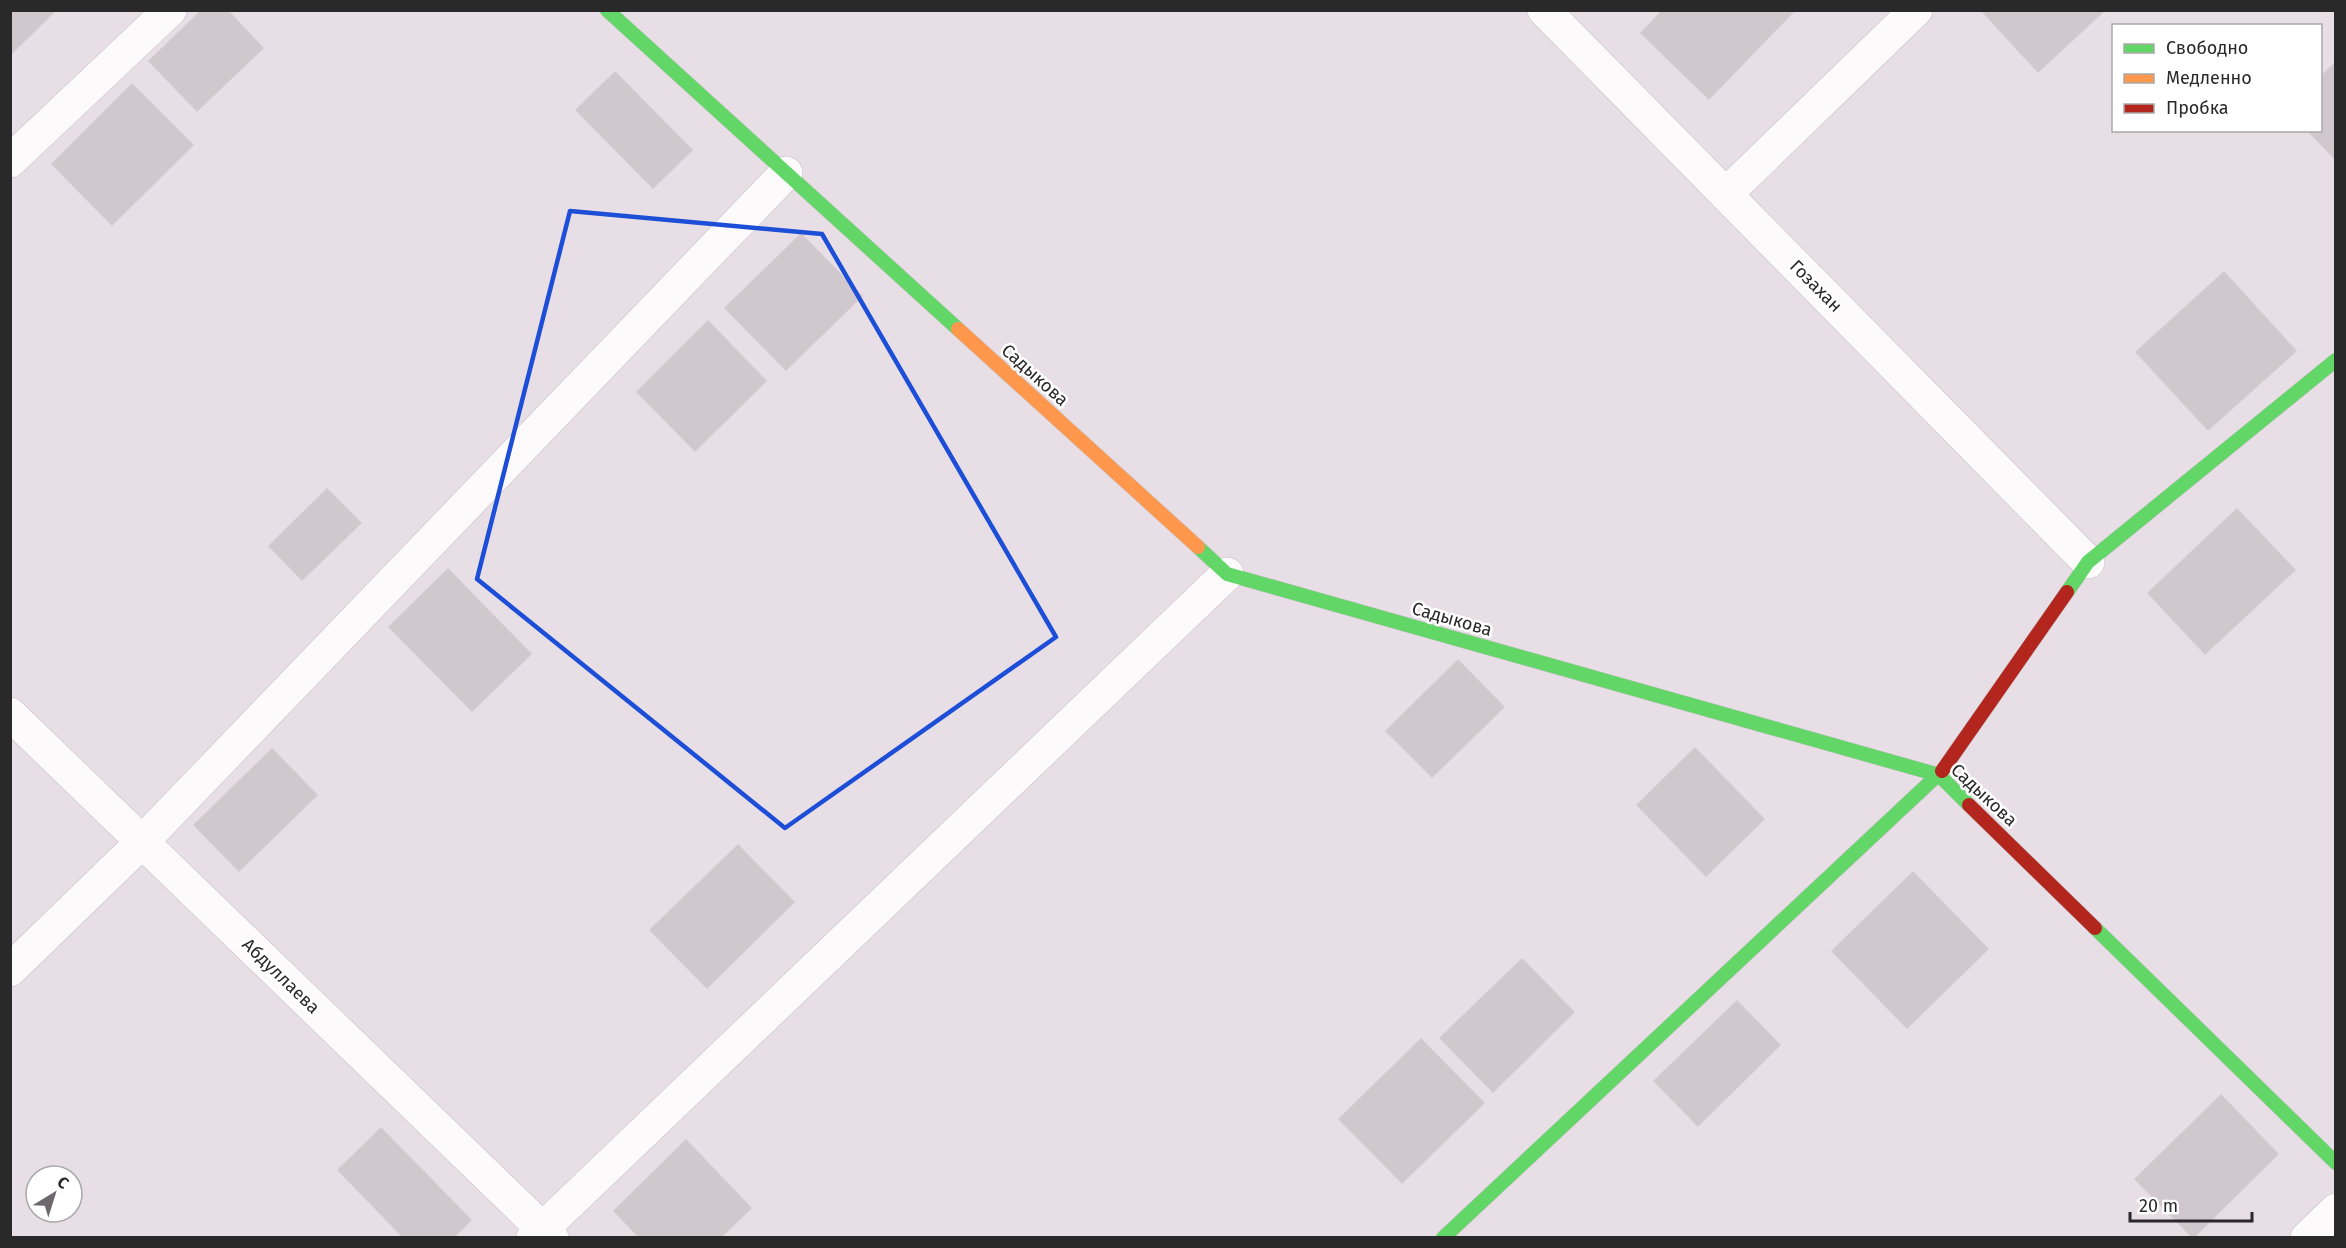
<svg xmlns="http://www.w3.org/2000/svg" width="2346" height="1248" font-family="'Fira Sans',sans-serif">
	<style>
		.building { fill: #d0c8cd; stroke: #d3cad0; stroke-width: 1.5 }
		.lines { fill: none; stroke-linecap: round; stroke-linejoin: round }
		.street-casing { stroke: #c1c0c1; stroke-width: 34 }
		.fast-casing { stroke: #c1c0c1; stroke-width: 15 }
		.slow-casing { stroke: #c1c0c1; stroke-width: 15 }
		.jam-casing { stroke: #c1c0c1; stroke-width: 15 }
		.street { stroke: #fcfafb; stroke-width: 33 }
		.fast { stroke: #63d668; stroke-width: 14 }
		.slow { stroke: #ff974d; stroke-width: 14 }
		.jam { stroke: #b3261e; stroke-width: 14 }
		.marked { fill: none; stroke: #1d4ed8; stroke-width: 4.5; stroke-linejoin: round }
		.labels { text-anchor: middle; stroke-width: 5; stroke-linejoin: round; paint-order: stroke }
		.street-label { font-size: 18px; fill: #292929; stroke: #fff }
	</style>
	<rect width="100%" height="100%" fill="#e8dee5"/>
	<path class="building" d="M 10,10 L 56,10 L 10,55 Z
		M 202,10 L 227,10 L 263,48 L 197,111 L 149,61 Z
		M 1663,10 L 1795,10 L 1709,99 L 1641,33 Z
		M 1981,10 L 2105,10 L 2038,72 Z
		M 2336,62 L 2336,160 L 2307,130 L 2320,130 L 2320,77 Z
		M 615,72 L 692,150 L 653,188 L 576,110 Z
		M 132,84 L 193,145 L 112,225 L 52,164 Z
		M 801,234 L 862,296 L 786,370 L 725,308 Z
		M 2224,272 L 2296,351 L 2208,430 L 2136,352 Z
		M 708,321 L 766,381 L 695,451 L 637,392 Z
		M 327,489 L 361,523 L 302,580 L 269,546 Z
		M 2237,509 L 2295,570 L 2205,654 L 2148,593 Z
		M 448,569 L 531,654 L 472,711 L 389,627 Z
		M 1458,660 L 1504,707 L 1432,777 L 1386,731 Z
		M 1695,748 L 1764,819 L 1706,876 L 1637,805 Z
		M 272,749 L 317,795 L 239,871 L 194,825 Z
		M 738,845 L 794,902 L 707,988 L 650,930 Z
		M 1913,872 L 1988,949 L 1907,1028 L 1832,951 Z
		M 1522,959 L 1574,1012 L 1493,1092 L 1440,1038 Z
		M 1737,1001 L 1780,1045 L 1698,1126 L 1654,1081 Z
		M 1421,1039 L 1484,1103 L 1402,1183 L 1339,1119 Z
		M 2221,1095 L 2278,1154 L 2193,1238 L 2135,1179 Z
		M 381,1128 L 471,1220 L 453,1238 L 404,1238 L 338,1170 Z
		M 686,1140 L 751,1208 L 720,1238 L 640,1238 L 614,1211 Z"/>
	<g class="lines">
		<g class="street-casing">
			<path id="street" d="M 1544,10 L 2088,562
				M 10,161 L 170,10
				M 1726,194 L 1916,10
				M 10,714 L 552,1238
				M 10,970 L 141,843 L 786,173
				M 533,1238 L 1227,574
				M 2307,1238 L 2336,1210"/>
		</g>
		<g class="fast-casing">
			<path id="fast" d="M 607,10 L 958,329
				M 1198,547 L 1227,574 L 1939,775 L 1969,805
				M 2067,592 L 2088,562 L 2336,360
				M 2095,928 L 2336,1163
				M 1443,1238 L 1942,771"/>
		</g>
		<g class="slow-casing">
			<path id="slow" d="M 958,329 L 1198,547"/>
		</g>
		<g class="jam-casing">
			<path id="jam" d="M 1942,771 L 2067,592
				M 1969,805 L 2095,928"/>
		</g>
		<use href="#street" class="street"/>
		<use href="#fast" class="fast"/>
		<use href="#slow" class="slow"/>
		<use href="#jam" class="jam"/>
	</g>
	<path class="marked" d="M 570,211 L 822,234 L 1056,637 L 785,828 L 477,579 Z"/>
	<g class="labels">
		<g class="street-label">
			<text transform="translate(1816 286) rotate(45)" y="6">Гозахан</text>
			<text transform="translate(1035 375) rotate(42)" y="6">Садыкова</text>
			<text transform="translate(1452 619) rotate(16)" y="6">Садыкова</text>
			<text transform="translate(1984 795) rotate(43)" y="6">Садыкова</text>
			<text transform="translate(281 976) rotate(44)" y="6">Абдуллаева</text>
		</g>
	</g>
	<rect width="2346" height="1248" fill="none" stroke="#292929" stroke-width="24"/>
	<rect x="2112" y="24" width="210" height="108" fill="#ffffff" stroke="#a9a9a9" stroke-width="1.5"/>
	<rect x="2124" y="44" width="30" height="9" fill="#63d668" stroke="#a9a9a9" stroke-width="1.5"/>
	<text x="2166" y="54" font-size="18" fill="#292929">Свободно</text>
	<rect x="2124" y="74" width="30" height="9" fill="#ff974d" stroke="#a9a9a9" stroke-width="1.5"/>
	<text x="2166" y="84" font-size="18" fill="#292929">Медленно</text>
	<rect x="2124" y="104" width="30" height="9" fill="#b3261e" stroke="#a9a9a9" stroke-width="1.5"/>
	<text x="2166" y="114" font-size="18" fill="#292929">Пробка</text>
	<g transform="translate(54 1194) rotate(38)"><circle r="28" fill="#ffffff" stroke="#a9a9a9" stroke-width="1.5"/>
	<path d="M0-4.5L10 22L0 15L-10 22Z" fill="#6c686b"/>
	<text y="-9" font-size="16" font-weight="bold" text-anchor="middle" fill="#292929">С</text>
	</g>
	<path d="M2130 1212v9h122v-9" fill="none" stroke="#292929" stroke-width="3"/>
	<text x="2139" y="1212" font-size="18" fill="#292929" stroke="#ffffff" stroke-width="4.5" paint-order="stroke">20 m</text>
</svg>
